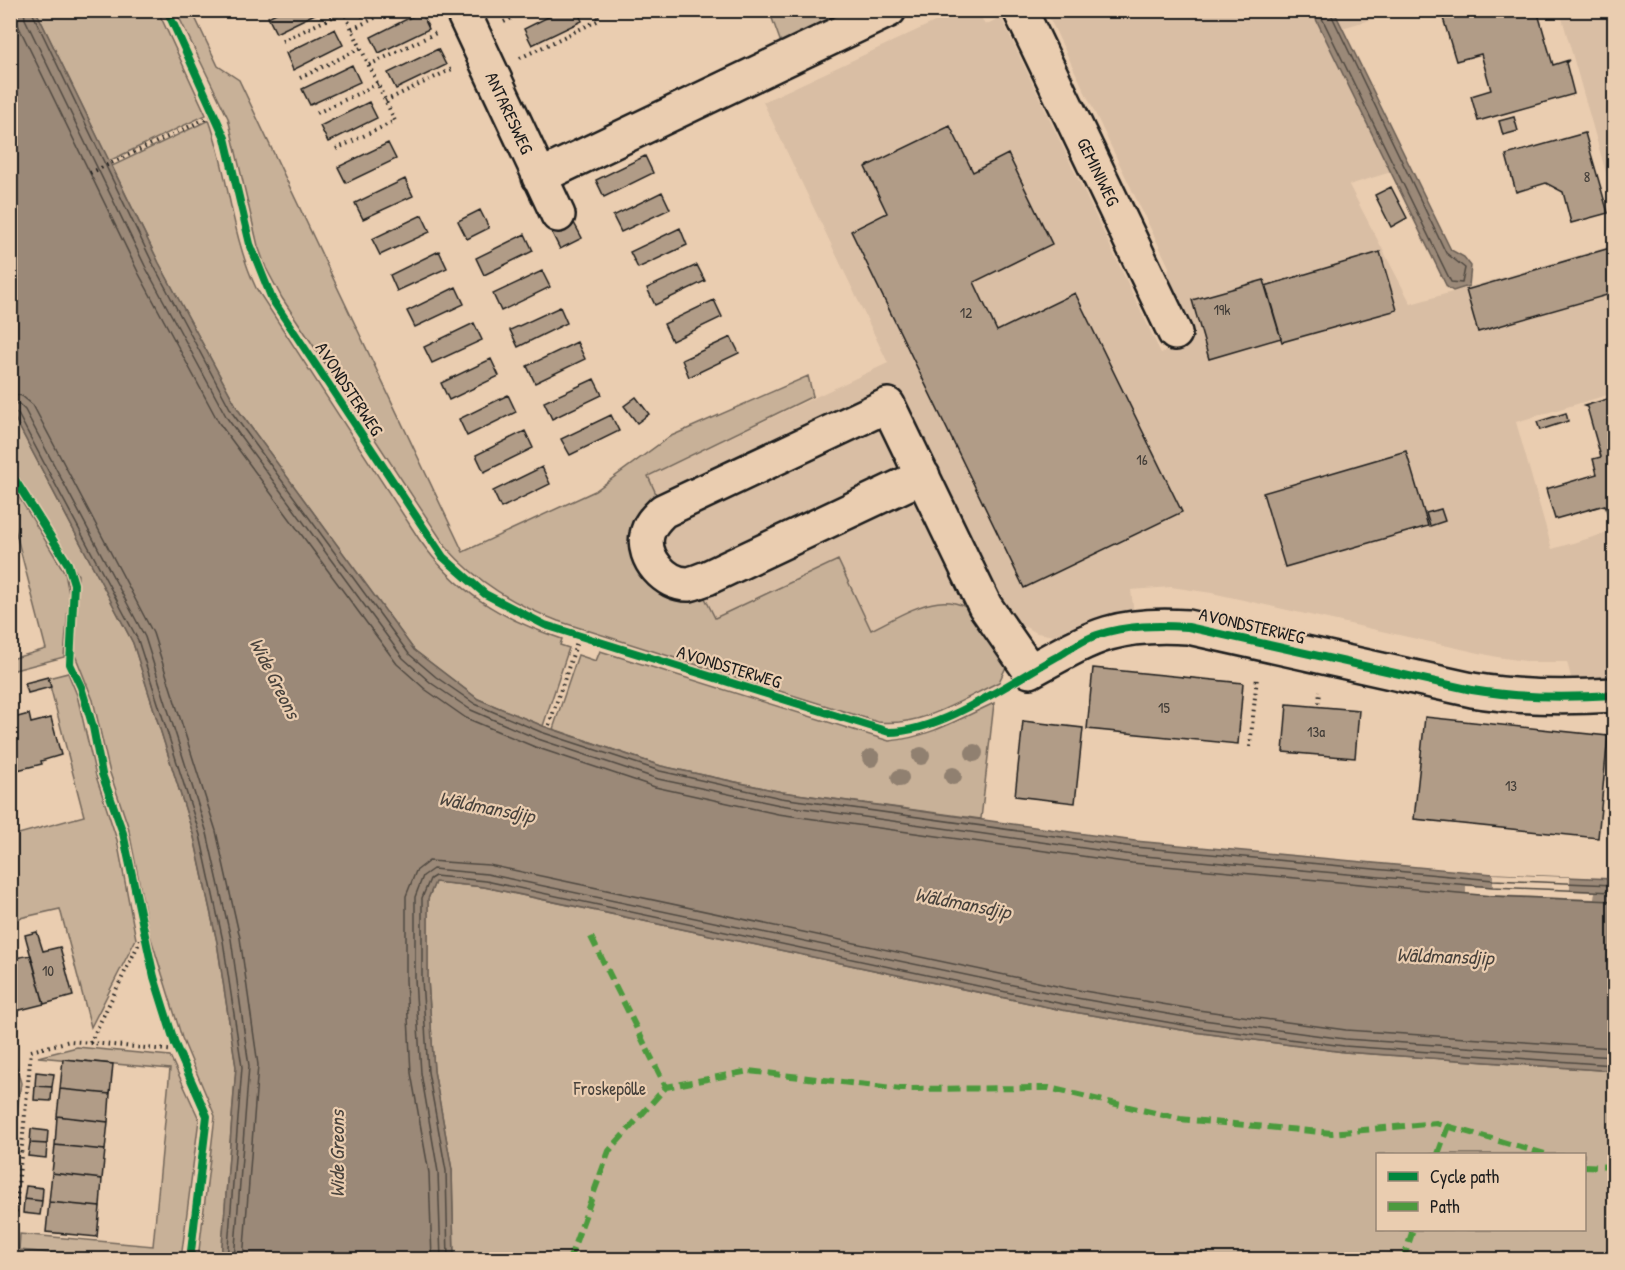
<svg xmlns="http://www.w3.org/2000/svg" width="1625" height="1270" font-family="'Patrick Hand',sans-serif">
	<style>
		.built { fill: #d9bea4 }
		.green { fill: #c8b198; stroke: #72665a; stroke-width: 1.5; fill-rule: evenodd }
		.water { fill: #9b8978; stroke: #685d53; stroke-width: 1.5 }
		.pier { fill: #eacdb0 }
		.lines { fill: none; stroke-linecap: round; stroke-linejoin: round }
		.shore { stroke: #4f4841; stroke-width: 1.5 }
		.building { fill: #b19c87; stroke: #1c1c1c; stroke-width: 1.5 }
		.minor-casing { stroke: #1c1c1c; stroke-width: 38 }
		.path { stroke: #1c1c1c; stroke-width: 4; stroke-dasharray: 1.5 4.5; stroke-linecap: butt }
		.minor { stroke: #eacdb0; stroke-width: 33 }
		.quiet { stroke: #4c9a3e; stroke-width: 6; stroke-dasharray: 12 6; stroke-linecap: butt }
		.cycleway-casing { stroke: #eacdb0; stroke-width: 11 }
		.cycleway { stroke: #00873e; stroke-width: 8 }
		.tree { fill: #908070 }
		.labels { text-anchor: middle; stroke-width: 4.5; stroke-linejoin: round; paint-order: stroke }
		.number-label { font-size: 15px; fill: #413c37 }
		.street-label { font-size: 18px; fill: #1c1c1c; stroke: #eacdb0 }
		.park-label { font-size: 18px; fill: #47413b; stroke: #eacdb0 }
		.water-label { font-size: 20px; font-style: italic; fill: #48423c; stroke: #eacdb0 }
	</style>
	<rect width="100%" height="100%" fill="#eacdb0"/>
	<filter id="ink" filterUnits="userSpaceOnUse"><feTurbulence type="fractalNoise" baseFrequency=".0167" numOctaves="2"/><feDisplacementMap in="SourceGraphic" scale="12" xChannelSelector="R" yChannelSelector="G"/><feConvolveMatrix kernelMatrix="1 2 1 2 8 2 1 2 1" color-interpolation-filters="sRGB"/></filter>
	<g filter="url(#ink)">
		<path class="built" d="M 958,11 L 978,11 L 985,25 L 1001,17 L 1161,353 L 1193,338 L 1167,283 L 1169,267 L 1046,11 L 1312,11 L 1391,172 L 1349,185 L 1411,304 L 1614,245 L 1614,393 L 1516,422 L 1552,549 L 1614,531 L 1614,683 L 1573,685 L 1567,662 L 1532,662 L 1497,657 L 1212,593 L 1171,587 L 1131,590 L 1134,614 L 1054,636 L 1037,633 L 1008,618 L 914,609 L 871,630 L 838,560 L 715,618 L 691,599 L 665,595 L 646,581 L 633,562 L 630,540 L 636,515 L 644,505 L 657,496 L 648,476 L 888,363 L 763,102 Z
			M 1334,11 L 1400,11 L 1342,28 Z
			M 1560,11 L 1614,11 L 1614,201 Z"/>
		<path class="green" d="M 769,10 L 850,11 L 781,43 Z
			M 36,11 L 158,11 L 206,115 L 109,161 Z
			M 176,11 L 192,11 L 218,66 L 239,80 L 463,552 L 595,491 L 669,437 L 808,376 L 813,396 L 648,476 L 657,496 C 621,520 620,575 664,594 C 676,599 692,599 705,598 L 715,618 L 838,560 L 871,630 C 910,611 952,580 986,625 C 995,637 1000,653 1006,667 L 999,682 C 961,700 922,727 878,722 L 558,621 C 514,604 478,583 446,547 L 282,298 L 266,268 L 258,246 L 228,118 Z
			M 209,120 C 229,175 231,235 256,288 L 419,539 C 456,592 501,619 562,639 L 560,645 L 569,648 L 543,726 L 478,699 L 414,650 L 239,411 L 159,263 L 112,166 Z
			M 10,409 L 133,643 L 194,837 L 217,942 L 236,1067 L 221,1259 L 198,1259 L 215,1116 L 182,1038 L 149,932 L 128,826 L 110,773 L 93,700 L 75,655 L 78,575 L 11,464 Z
			M 10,482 L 65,573 L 69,594 L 64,657 L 11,671 L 11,659 L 46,649 L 11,514 Z
			M 600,651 L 889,741 C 927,738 960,719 994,703 L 981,819 L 782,792 L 661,766 L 553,729 L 578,655 L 596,661 Z
			M 68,673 L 77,695 L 96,776 L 117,840 L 136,939 L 91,1027 L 60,909 L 11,920 L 11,836 L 84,816 L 48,678 Z
			M 435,882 L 484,887 L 1062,1010 L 1194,1032 L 1344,1052 L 1614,1071 L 1614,1259 L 454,1259 L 452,1170 L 434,1071 L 428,979 L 428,899 ZM 1378,1154 L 1584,1154 L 1584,1230 L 1378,1230 Z
			M 77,1047 L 170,1056 L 199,1119 L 181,1259 L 115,1259 L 19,1250 L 20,1234 L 153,1246 L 170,1069 L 38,1057 Z
			M 11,1048 L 21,1083 L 15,1124 L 11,1105 Z"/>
		<path class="water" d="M 11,11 L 36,11 L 159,263 L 239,411 L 414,650 L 478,699 L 543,726 L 661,766 L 782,792 L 1135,841 L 1493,874 L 1614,879 L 1614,1071 L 1344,1052 L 1194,1032 L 1062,1010 L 484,887 L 435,882 L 428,899 L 428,979 L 434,1071 L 452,1170 L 454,1259 L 221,1259 L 236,1067 L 217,942 L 194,837 L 133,643 L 11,411 Z
			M 1312,11 L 1334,11 L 1451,250 L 1464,257 L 1471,266 L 1469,286 L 1453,291 L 1447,287 Z"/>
		<path class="pier" d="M 1493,874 L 1570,877 L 1570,891 L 1595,892 L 1594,899 L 1466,894 L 1466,886 L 1493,887 Z"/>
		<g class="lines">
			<path class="shore" d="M 15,10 L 17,23 L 139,274 L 219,423 L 397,664 L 426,690 L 466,718 L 535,747 L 655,787 L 778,814 L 1132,863 L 1491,896 L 1614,901
				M 24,10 L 25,19 L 147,270 L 227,418 L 403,658 L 431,683 L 471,710 L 538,739 L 658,779 L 780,805 L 1133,855 L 1492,887 L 1614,892
				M 31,10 L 154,266 L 233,414 L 409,654 L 436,677 L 475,704 L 541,732 L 660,771 L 781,798 L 1134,847 L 1493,880 L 1614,885
				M 1318,10 L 1451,282 L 1462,283 L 1465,268 L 1446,253 L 1329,10
				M 10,393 L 22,396 L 33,405 L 153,633 L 216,831 L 240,938 L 258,1065 L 243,1260
				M 10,403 L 19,404 L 25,410 L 145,637 L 207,833 L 231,939 L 249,1066 L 234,1260
				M 10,410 L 18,414 L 138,640 L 200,835 L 223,941 L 242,1067 L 227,1260
				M 432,1260 L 429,1173 L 411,1073 L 406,980 L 406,896 L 416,871 L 429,861 L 489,865 L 1066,988 L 1198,1010 L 1346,1030 L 1614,1048
				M 441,1260 L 438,1172 L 421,1073 L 415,979 L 415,897 L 423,876 L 433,869 L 487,874 L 1065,996 L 1196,1019 L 1345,1039 L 1614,1057
				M 448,1260 L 446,1171 L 428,1072 L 422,979 L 422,898 L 430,879 L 435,876 L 486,881 L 1063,1004 L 1195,1027 L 1344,1046 L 1614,1065"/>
		</g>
		<path class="building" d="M 282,10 L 323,10 L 276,33 L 268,17 Z
			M 359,10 L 375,10 L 362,17 Z
			M 562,10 L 577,10 L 582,21 L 532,45 L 524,29 Z
			M 1468,10 L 1537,10 L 1553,65 L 1569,60 L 1566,63 L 1574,94 L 1478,121 L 1471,96 L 1491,90 L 1481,54 L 1456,61 L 1443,18 Z
			M 421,12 L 429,29 L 379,53 L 371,37 Z
			M 335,29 L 343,45 L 293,70 L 286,53 Z
			M 438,49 L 446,65 L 396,89 L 388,73 Z
			M 352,65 L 360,82 L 310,105 L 302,89 Z
			M 369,102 L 377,118 L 328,142 L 320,126 Z
			M 1514,117 L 1518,131 L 1503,135 L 1499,121 Z
			M 950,126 L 973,172 L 1008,154 L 1052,244 L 974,282 L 997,331 L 1075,293 L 1182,512 L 1024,588 L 851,231 L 887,213 L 865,167 Z
			M 1585,133 L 1608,213 L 1571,223 L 1563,192 L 1546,183 L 1516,192 L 1506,155 Z
			M 388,143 L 396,159 L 346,183 L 338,167 Z
			M 645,156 L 653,173 L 604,197 L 596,180 Z
			M 405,179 L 413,196 L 363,219 L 355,203 Z
			M 1391,187 L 1407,218 L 1391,227 L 1375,195 Z
			M 662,192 L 670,209 L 621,232 L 613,216 Z
			M 480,210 L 489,228 L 467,239 L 458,221 Z
			M 422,215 L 430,232 L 380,255 L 372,239 Z
			M 573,221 L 582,238 L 560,249 L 551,231 Z
			M 680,228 L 687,245 L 638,268 L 630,252 Z
			M 525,234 L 533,251 L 484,275 L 476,258 Z
			M 1610,248 L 1611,252 L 1614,251 L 1614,293 L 1478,332 L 1466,290 Z
			M 439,251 L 447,268 L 397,291 L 390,275 Z
			M 1380,252 L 1397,310 L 1282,342 L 1265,286 Z
			M 697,265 L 705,281 L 655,305 L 647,288 Z
			M 542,271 L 550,287 L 501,311 L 493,294 Z
			M 1264,280 L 1281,338 L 1209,359 L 1192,300 Z
			M 456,287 L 464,304 L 415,327 L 407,311 Z
			M 714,300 L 722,317 L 672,341 L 664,324 Z
			M 560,307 L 567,323 L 518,347 L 510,330 Z
			M 474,323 L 482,340 L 432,363 L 424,347 Z
			M 731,337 L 739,353 L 689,377 L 682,360 Z
			M 577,342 L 585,359 L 535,383 L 527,366 Z
			M 491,359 L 499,376 L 449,400 L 441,383 Z
			M 594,379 L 602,395 L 552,419 L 544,402 Z
			M 508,395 L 516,412 L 467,436 L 459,419 Z
			M 636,397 L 649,414 L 637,423 L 624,406 Z
			M 1614,397 L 1614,512 L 1608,514 L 1605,505 L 1555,519 L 1546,489 L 1597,474 L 1593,459 L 1601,457 L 1587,407 L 1584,406 Z
			M 1566,413 L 1568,421 L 1540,430 L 1537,422 Z
			M 611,415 L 619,431 L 570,455 L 561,439 Z
			M 525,431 L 533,448 L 484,472 L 476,455 Z
			M 1406,451 L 1428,526 L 1285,567 L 1263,493 Z
			M 542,467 L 550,484 L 501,508 L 493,491 Z
			M 1441,509 L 1445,521 L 1430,526 L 1426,513 Z
			M 1093,668 L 1243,683 L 1238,744 L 1087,729 Z
			M 48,677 L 51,687 L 28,693 L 25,683 Z
			M 1287,704 L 1359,710 L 1355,758 L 1283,752 Z
			M 29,714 L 31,723 L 51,718 L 61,755 L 41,761 L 42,764 L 13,771 L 10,760 L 10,719 Z
			M 1425,717 L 1608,736 L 1598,838 L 1414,819 Z
			M 1023,721 L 1083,728 L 1075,803 L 1015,796 Z
			M 37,932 L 43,951 L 60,947 L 73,996 L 44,1004 L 25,935 Z
			M 10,941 L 15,958 L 31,955 L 44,1004 L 16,1011 L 10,988 Z
			M 10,988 L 16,1011 L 10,1012 Z
			M 63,1059 L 113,1064 L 110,1094 L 60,1089 Z
			M 36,1072 L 54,1074 L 52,1087 L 35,1086 Z
			M 35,1086 L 52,1087 L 51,1101 L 34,1100 Z
			M 60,1089 L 110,1094 L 108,1122 L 57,1116 Z
			M 57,1116 L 108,1122 L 105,1150 L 55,1145 Z
			M 31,1129 L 48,1131 L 47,1144 L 30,1143 Z
			M 30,1143 L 47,1144 L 46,1158 L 28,1156 Z
			M 55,1145 L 105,1150 L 102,1179 L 52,1173 Z
			M 52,1173 L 102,1179 L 100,1207 L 49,1202 Z
			M 26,1186 L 43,1188 L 42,1201 L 24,1199 Z
			M 24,1199 L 42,1201 L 40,1215 L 23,1213 Z
			M 49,1202 L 100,1207 L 97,1237 L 46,1232 Z"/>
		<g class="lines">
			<g class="minor-casing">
				<path id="minor" d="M 462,10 L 558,215
					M 1020,10 L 1175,333
					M 539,177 L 889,10
					M 923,476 L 707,578 C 701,580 694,583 689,584 C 665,585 642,558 647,535 C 649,524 656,518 663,511 L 888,405 L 985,606 L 1030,671 C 1092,637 1115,622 1188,627 L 1472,690 C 1520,698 1566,698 1614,695"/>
			</g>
			<path class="path" d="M 504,22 L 527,10
				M 352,29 L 391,10
				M 282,41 L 343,12
				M 520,58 L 599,20 L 594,10
				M 369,65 L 436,33
				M 300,78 L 361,48
				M 385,101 L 452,69
				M 317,113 L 378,84
				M 336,149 L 395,121 L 343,10
				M 90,173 L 216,114
				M 1319,703 L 1320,691
				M 549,725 L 579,636
				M 1250,747 L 1257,677
				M 90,1043 L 143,935
				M 10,1154 L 21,1151
				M 11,1260 L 31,1051 L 70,1041 L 178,1051"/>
			<use href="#minor" class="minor"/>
			<path class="quiet" d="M 591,937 L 666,1087
				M 1438,1154 L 1448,1126
				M 1584,1166 L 1614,1167
				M 569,1260 L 609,1151 L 666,1087 L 749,1071 L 901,1089 L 1049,1088 L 1180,1119 L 1332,1133 L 1436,1123 L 1545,1154
				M 1403,1260 L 1413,1230"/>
			<g class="cycleway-casing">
				<path id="cycleway" d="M 167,10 L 225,138 L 250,244 L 272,299 L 443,557 L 485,594 L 545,625 L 889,732 C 942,732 1013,680 1060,655 C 1072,648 1084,639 1097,635 C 1128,625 1157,625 1188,627 L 1472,690 C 1520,698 1566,698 1614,695
					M 10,472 L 68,564 L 74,584 L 70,664 L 81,687 L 93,727 L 102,774 L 123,833 L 154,977 L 175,1044 L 207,1116 L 190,1260"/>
			</g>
			<use href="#cycleway" class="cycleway"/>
		</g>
		<g class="tree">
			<circle cx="974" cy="753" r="9"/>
			<circle cx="921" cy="756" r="9"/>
			<circle cx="871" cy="758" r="9"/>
			<circle cx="953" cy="776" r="9"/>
			<circle cx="900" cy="778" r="9"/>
		</g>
	</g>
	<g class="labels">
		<g class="number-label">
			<text x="1587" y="182">8</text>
			<text x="1222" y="315">19k</text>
			<text x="966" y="318">12</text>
			<text x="1142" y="465">16</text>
			<text x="1164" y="713">15</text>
			<text x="1316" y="737">13a</text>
			<text x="1511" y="791">13</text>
			<text x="48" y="976">10</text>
		</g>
		<g class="street-label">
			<text transform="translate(509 113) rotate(65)" y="6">ANTARESWEG</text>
			<text transform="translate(1098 172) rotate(64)" y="6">GEMINIWEG</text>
			<text transform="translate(349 389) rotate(57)" y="6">AVONDSTERWEG</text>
			<text transform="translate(1252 626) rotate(13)" y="6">AVONDSTERWEG</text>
			<text transform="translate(729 667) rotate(17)" y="6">AVONDSTERWEG</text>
		</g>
		<g class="park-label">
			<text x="610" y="1095">Froskepôlle</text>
		</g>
		<g class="water-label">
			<text transform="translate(275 678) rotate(63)" y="7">Wide Greons</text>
			<text transform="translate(487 807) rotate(11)" y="7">Wâldmansdjip</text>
			<text transform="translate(963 903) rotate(11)" y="7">Wâldmansdjip</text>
			<text transform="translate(1445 956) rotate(2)" y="7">Wâldmansdjip</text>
			<text transform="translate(337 1154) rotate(-90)" y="7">Wide Greons</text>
		</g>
	</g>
	<rect width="1625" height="1270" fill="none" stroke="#eacdb0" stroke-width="36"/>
	<rect x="18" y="18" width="1589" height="1234" fill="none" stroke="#1c1c1c" stroke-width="2" filter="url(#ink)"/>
	<rect x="1376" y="1153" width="210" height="78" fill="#eacdb0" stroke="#988675" stroke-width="1.5"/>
	<rect x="1388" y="1172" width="30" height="9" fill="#00873e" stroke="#988675" stroke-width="1.5"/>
	<text x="1430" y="1183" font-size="18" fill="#1c1c1c">Cycle path</text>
	<rect x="1388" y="1202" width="30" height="9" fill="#4c9a3e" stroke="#988675" stroke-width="1.5"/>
	<text x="1430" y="1213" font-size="18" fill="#1c1c1c">Path</text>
</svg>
